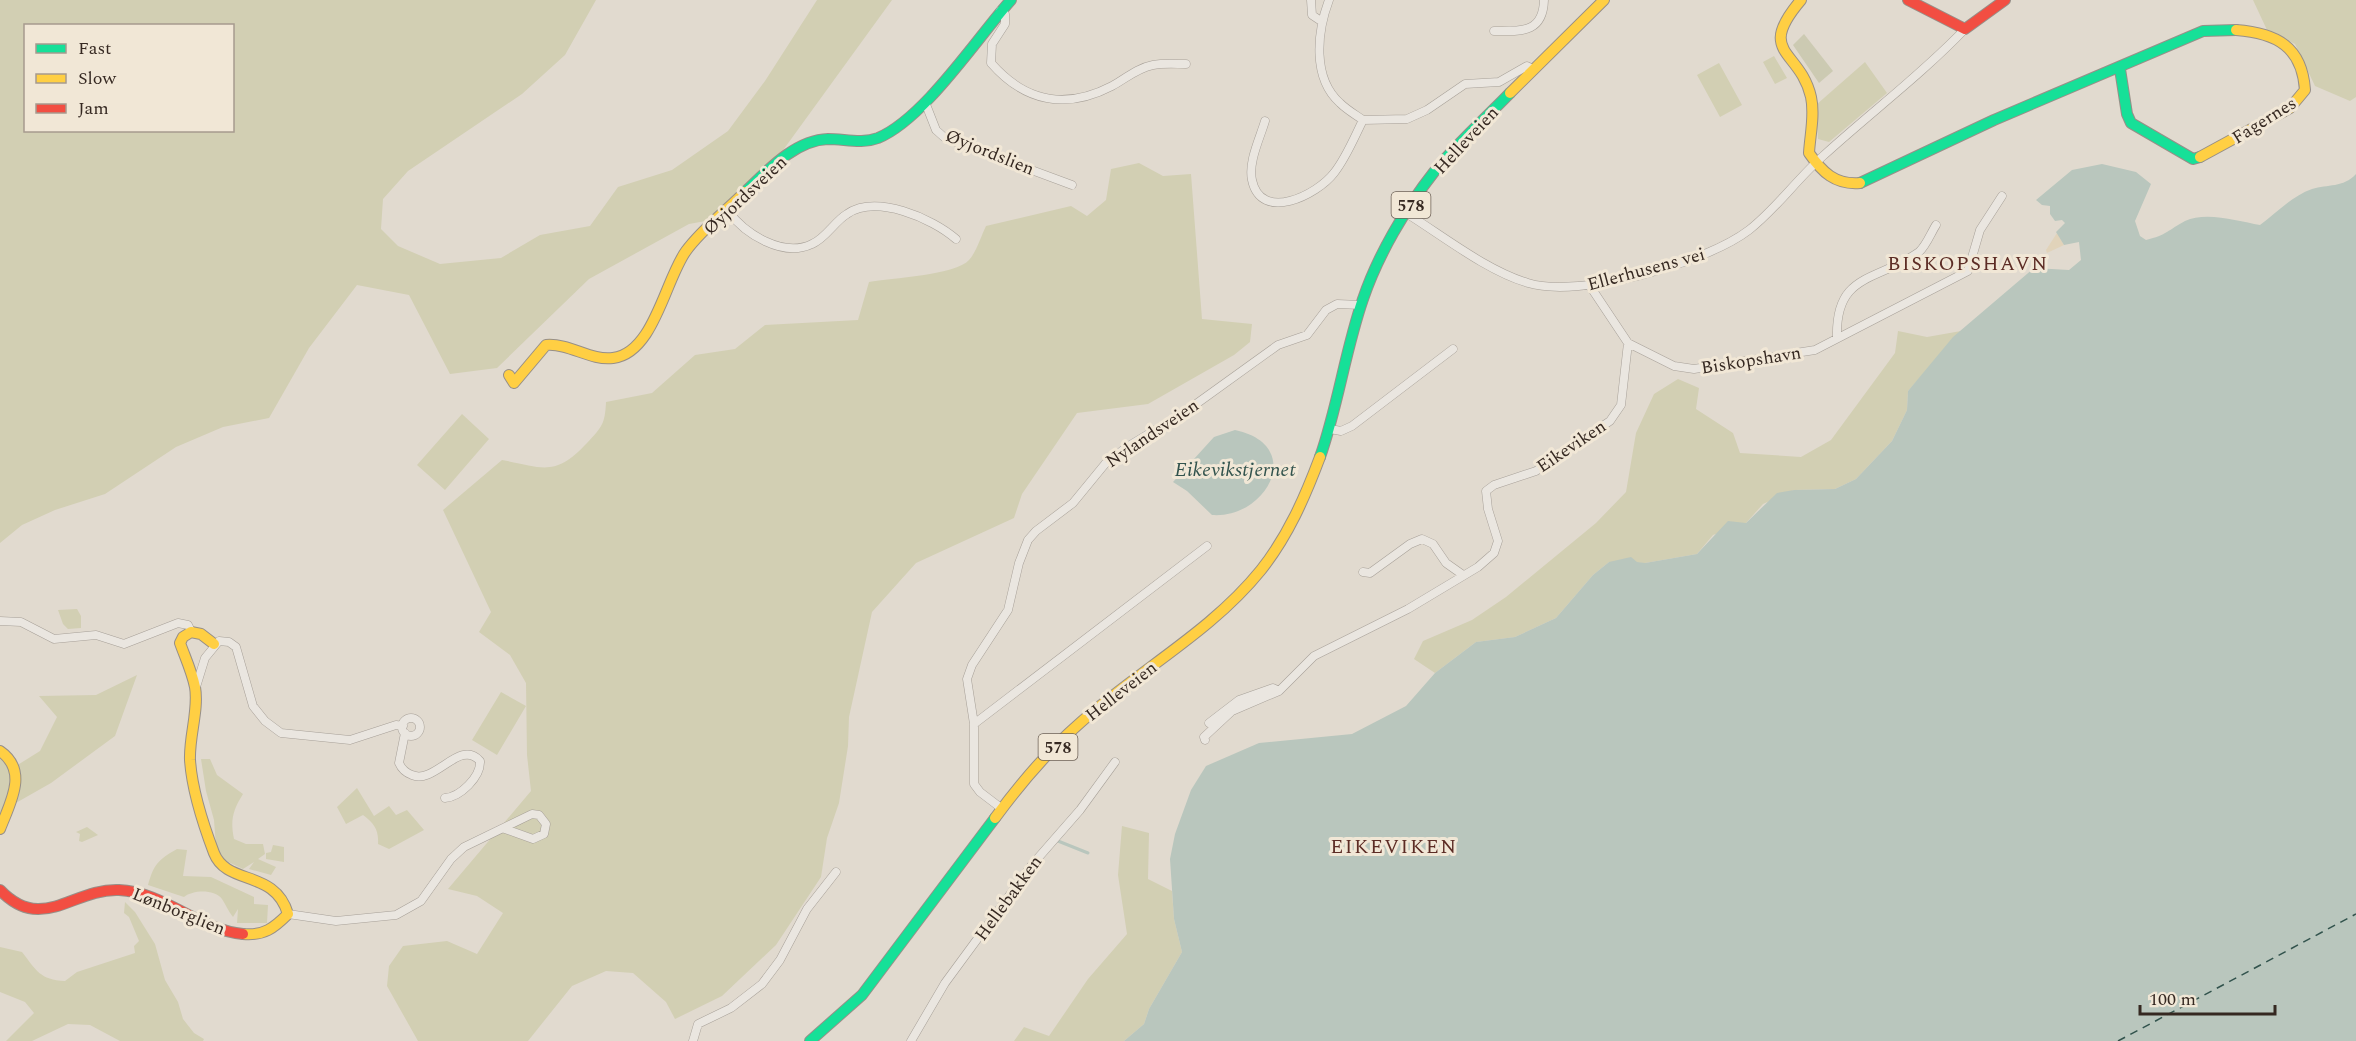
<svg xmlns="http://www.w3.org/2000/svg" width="2356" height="1041" font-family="Spectral,serif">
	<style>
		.green { fill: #d2cfb3; fill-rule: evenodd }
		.sand { fill: #e1d3ba }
		.cemetery { fill: #cccab2 }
		.water { fill: #b9c6bd }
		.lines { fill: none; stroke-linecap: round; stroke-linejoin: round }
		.stream { stroke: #b9c6bd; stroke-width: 3 }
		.ferry { stroke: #32534d; stroke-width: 1.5; stroke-dasharray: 8 6; stroke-linecap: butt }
		.street-casing { stroke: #a7a098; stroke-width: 9 }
		.fast-casing { stroke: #978f88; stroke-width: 12 }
		.slow-casing { stroke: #978f88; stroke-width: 12 }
		.jam-casing { stroke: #978f88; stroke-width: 12 }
		.street { stroke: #eae6e0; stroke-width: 8 }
		.fast { stroke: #16e098; stroke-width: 10 }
		.slow { stroke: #ffcf43; stroke-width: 10 }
		.jam { stroke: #f24e42; stroke-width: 10 }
		.labels { text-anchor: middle; stroke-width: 6; stroke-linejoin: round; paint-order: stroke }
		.shield { fill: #f1e7d6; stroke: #6d6157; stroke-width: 1.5 }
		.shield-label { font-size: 16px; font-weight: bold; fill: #352821 }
		.street-label { font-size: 18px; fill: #352821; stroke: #f1e7d6 }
		.neighbourhood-label { font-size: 20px; letter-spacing: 1.5px; fill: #5c2c25; stroke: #f1e7d6 }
		.water-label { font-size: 20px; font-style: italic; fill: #32534d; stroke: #f1e7d6 }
	</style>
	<rect width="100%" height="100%" fill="#e1dacf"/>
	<path class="green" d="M 0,0 L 596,0 L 565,55 L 522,94 L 408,171 L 383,199 L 381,229 L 398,246 L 440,264 L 501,258 L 540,235 L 590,226 L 618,187 L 672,170 L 728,131 L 765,81 L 817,0 L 892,0 L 781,153 L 711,220 L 689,224 L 589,279 L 497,368 L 450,374 L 409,295 L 357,285 L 309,348 L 269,418 L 223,427 L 176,447 L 105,494 L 55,510 L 22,525 L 0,543 ZM 26,26 L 232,26 L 232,130 L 26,130 Z
		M 2253,0 L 2356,0 L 2356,97 L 2350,101 L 2315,86 L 2295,44 L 2267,30 Z
		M 1774,56 L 1787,78 L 1775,84 L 1763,62 Z
		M 1865,62 L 1887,93 L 1829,142 L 1818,139 L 1816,105 Z
		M 1719,63 L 1742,105 L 1720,117 L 1697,75 Z
		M 1139,163 L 1163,176 L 1191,174 L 1202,319 L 1252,324 L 1250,342 L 1234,355 L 1148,404 L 1077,413 L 1022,494 L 1014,518 L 916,563 L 872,612 L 849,717 L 848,746 L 839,803 L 827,838 L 821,877 L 776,945 L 722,996 L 675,1019 L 666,1002 L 633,973 L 606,971 L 572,986 L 528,1041 L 418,1041 L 387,986 L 389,966 L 403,946 L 447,941 L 477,954 L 503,913 L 477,896 L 448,889 L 531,791 L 527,755 L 526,683 L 510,655 L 479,632 L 491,612 L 443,510 L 502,460 C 544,468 555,477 587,443 C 602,427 605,424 606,402 L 652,393 L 695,355 L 735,349 L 765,325 L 858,320 L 869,282 C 891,278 956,275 969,260 C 977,251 981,236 986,226 L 1071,206 L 1087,216 L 1106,200 L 1111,169 Z
		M 1898,331 L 1927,337 L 1961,331 L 1908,391 L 1907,410 L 1892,441 L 1856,479 L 1835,489 L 1794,490 L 1763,504 L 1746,523 L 1713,535 L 1697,554 L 1645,563 L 1609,562 L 1593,575 L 1556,618 L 1515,637 L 1476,642 L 1435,673 L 1414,659 L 1423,641 L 1472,620 L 1506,597 L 1596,523 L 1626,492 L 1636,433 L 1654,394 L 1678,379 L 1699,388 L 1696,409 L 1733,433 L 1740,453 L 1801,457 L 1831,440 L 1895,353 Z
		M 462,414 L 489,439 L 445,490 L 417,465 Z
		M 77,609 L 81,616 L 81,628 L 68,629 L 63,624 L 58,610 Z
		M 137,675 L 115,736 L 51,783 L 0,812 L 0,758 L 16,766 L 40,751 L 57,717 L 39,696 L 96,695 Z
		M 501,692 L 526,706 L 497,755 L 472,740 Z
		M 201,759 L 210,759 L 217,775 L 243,794 C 233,810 230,820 234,839 L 246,844 L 263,844 L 265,854 L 258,859 L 276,867 L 271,875 L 249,869 L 254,862 L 243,869 L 224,860 L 216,846 L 214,820 L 206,791 Z
		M 357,788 L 374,816 L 389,806 L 396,815 L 407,810 L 424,830 L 389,849 L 378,844 C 379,830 374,823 363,815 L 346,824 L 337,807 Z
		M 1122,826 L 1149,833 L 1148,879 L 1172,891 L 1174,919 L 1182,952 L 1149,1009 L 1144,1024 L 1124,1041 L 1014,1041 L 1024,1027 L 1049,1036 L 1088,979 L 1127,934 L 1118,875 Z
		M 87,827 L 98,835 L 82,842 L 79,841 L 80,834 L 76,832 Z
		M 273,845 L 284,847 L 284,862 L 266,859 L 266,853 L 271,852 Z
		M 177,849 L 187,850 L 183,876 L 211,877 L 254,897 L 254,904 L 268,905 L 267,923 L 237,923 L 238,909 L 233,917 C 228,911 226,905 222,899 C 214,889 193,890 184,897 L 148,885 C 154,864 158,860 177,849 Z
		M 125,902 L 135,912 L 155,944 L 165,980 L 178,1002 L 183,1019 L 194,1033 L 204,1039 L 203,1041 L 120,1041 L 90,1025 L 68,1024 L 32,1041 L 6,1041 L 34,1013 L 25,1002 L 0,992 L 0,947 L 22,952 C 36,970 40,980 65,981 L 77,972 L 135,953 L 134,946 L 139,941 L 129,917 L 124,913 Z"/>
	<path class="sand" d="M 2057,233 L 2064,245 L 2047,253 L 2046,250 Z"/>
	<path class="cemetery" d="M 1804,34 L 1833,71 L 1819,83 L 1793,45 Z"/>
	<path class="water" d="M 2102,164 L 2136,172 L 2151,184 L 2135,221 L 2140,236 L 2146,240 C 2167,235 2168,230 2185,221 C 2206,211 2238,221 2260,225 C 2276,213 2292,196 2312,189 C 2328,184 2343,188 2356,174 L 2356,1041 L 1124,1041 L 1144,1024 L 1149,1009 L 1182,952 L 1174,919 L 1170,859 L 1175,834 L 1191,790 L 1206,766 L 1259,743 L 1352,734 L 1406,706 L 1435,673 L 1476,642 L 1515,637 L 1556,618 L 1593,575 L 1609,562 L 1631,557 L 1637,562 L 1645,563 L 1697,554 L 1728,521 L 1746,523 L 1777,493 L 1794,490 L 1835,489 L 1856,479 L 1892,441 L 1907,410 L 1908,391 L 1953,337 L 2034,268 L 2069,270 L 2081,260 L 2079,242 L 2064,245 L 2056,232 L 2065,223 L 2062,220 L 2055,221 L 2050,214 L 2050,206 L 2042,205 L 2036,200 L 2072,170 Z
		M 1235,430 C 1306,445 1267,519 1212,515 L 1187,491 L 1173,482 L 1214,437 Z"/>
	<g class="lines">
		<path class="stream" d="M 1058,841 L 1088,853"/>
		<path class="ferry" d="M 2118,1041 L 2356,914"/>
		<g class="street-casing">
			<path id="street" d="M 1311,0 L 1312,15 L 1321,21
				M 1329,0 C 1317,32 1312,78 1340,103 C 1347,110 1356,115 1363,120
				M 1000,11 L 1005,14 L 1005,24 L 992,44 L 991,63 C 1025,102 1066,110 1112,86 C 1125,79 1137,68 1153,65 C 1163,63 1175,64 1186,64
				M 1494,31 C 1520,31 1543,34 1544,0
				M 925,102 L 936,130 L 945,138 L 1072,185
				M 1265,121 C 1260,138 1248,162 1252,180 C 1261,223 1317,195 1334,173 C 1346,158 1354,138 1363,120 L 1407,119 L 1427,110 L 1465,84 L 1499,82 L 1527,66 L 1533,69
				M 728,211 C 745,234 783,258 812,244 C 826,238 834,222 847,214 C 876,194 932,218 956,239
				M 1406,213 C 1443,236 1487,271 1528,283 C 1580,299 1706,263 1749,230 C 1776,209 1797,179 1823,156 C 1870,113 1921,75 1965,29
				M 1590,286 L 1628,343 L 1674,366 L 1694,369 L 1815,350 L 1968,271 L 1980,230 L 2002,196
				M 1837,338 C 1835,272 1877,282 1919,252 C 1926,246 1931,233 1936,225
				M 1330,429 L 1341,431 L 1352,426 L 1453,349
				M 1363,572 L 1370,573 L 1410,544 L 1422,539 L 1433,544 L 1446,563 L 1463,575
				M 0,621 L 21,622 L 54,639 L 96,635 L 124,644 L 178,623 L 188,625 L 191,631
				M 196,687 L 205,658 L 219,641 L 229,642 L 236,647 L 253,706 L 265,721 L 281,733 L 350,740 L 396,725 L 403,726
				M402 727a9 9 0 1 1 18 0a9 9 0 1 1-18 0Z
				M 1209,723 L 1239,700 L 1273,688 L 1279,691
				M 974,724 L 1207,546
				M 405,733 L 399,763 C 402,770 406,773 412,775 C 435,785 460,738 480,761 C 481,777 460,797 445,798
				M 1205,740 L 1204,737 L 1232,711 L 1279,691 L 1314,656 L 1408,609 L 1478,567 L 1494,553 L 1498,541 L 1488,509 L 1486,491 L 1494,485 L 1536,471 L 1610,421 L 1621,405 L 1628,343
				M 1001,808 L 980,792 L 974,784 L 974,724 L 967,679 L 972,665 L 1008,610 L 1019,563 L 1028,540 L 1036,531 L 1073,503 L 1105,464 L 1127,447 L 1185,412 L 1278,345 L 1307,335 L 1326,310 L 1337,304 L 1361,305
				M 288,914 L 336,921 L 396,915 L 421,901 L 451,859 L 464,847 L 532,814 L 539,815 L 546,824 L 544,834 L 533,839 L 505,829
				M 693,1041 L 698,1024 L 731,1008 L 762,984 L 780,960 L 807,909 L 836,872
				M 911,1041 L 945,983 L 1031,866 L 1080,810 L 1115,762"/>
		</g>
		<g class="fast-casing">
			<path id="fast" d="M 2120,69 L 2127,114 L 2131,123 L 2193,159 L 2200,157
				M 1860,183 L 1994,120 L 2203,31 L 2236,30
				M 745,192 C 767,171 795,140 828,139 C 845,139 862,144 878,138 C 924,119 977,38 1011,0
				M 1320,457 C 1338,406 1345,351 1363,299 C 1378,255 1405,209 1434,172 C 1456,144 1485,119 1510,93
				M 810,1041 L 862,995 L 995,818"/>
		</g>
		<g class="slow-casing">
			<path id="slow" d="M 1801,0 C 1755,54 1800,49 1811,97 C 1815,115 1810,135 1809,153 C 1822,172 1835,185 1860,183
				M 1510,93 L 1604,0
				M 2200,157 L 2290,108 L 2305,90 C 2302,47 2277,33 2236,30
				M 509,375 L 514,383 L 546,345 C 570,343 590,361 613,358 C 654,353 665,280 686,251 C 702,229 726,211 745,192
				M 214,644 L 201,634 L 191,632 L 183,637 L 180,643 C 185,657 192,672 195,687 C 199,710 189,736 190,760 C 192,791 203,824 214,853 C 227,886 275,869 288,914 C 274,928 264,936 243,934
				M 0,751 C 29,771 10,803 0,829
				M 995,818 C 1020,784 1049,750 1080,723 C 1139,670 1211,632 1261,570 C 1288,536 1305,497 1320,457"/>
		</g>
		<g class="jam-casing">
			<path id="jam" d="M 1908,0 L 1965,29 L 2005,0
				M 0,890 C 42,934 73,888 119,890 C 164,892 199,930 243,934"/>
		</g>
		<use href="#street" class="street"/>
		<use href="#fast" class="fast"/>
		<use href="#slow" class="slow"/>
		<use href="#jam" class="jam"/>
	</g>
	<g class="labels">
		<g class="shield">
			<rect x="1391.5" y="192" width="39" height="26" rx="4.5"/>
			<rect x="1038.5" y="734" width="39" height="26" rx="4.5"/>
		</g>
		<g class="shield-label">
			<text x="1411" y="211">578</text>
			<text x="1058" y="753">578</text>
		</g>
		<g class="street-label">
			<text transform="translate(2264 120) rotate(-32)" y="6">Fagernes</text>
			<text transform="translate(1466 140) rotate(-47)" y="6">Helleveien</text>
			<text transform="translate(990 152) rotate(22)" y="6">Øyjordslien</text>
			<text transform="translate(745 195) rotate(-43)" y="6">Øyjordsveien</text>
			<text transform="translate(1646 269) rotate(-15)" y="6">Ellerhusens vei</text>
			<text transform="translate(1751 360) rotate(-9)" y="6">Biskopshavn</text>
			<text transform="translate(1152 433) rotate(-34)" y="6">Nylandsveien</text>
			<text transform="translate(1571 446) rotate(-34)" y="6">Eikeviken</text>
			<text transform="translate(1121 691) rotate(-38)" y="6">Helleveien</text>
			<text transform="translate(1008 898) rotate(-54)" y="6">Hellebakken</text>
			<text transform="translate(179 911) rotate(22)" y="6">Lønborglien</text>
		</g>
		<g class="neighbourhood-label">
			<text x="1968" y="270">BISKOPSHAVN</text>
			<text x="1394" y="853">EIKEVIKEN</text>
		</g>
		<g class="water-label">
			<text x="1235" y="476">Eikevikstjernet</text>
		</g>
	</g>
	<rect x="24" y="24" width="210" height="108" fill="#f1e7d6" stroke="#a69b8e" stroke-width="1.5"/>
	<rect x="36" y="44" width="30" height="9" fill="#16e098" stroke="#a69b8e" stroke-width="1.5"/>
	<text x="78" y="54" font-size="18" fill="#352821">Fast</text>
	<rect x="36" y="74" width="30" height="9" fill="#ffcf43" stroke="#a69b8e" stroke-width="1.5"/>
	<text x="78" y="84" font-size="18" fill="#352821">Slow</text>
	<rect x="36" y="104" width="30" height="9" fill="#f24e42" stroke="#a69b8e" stroke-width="1.5"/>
	<text x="78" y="114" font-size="18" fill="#352821">Jam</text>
	<path d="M2140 1005v9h135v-9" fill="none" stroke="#352821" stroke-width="3"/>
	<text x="2149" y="1005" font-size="18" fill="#352821" stroke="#f1e7d6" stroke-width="4.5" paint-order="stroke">100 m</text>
</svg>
